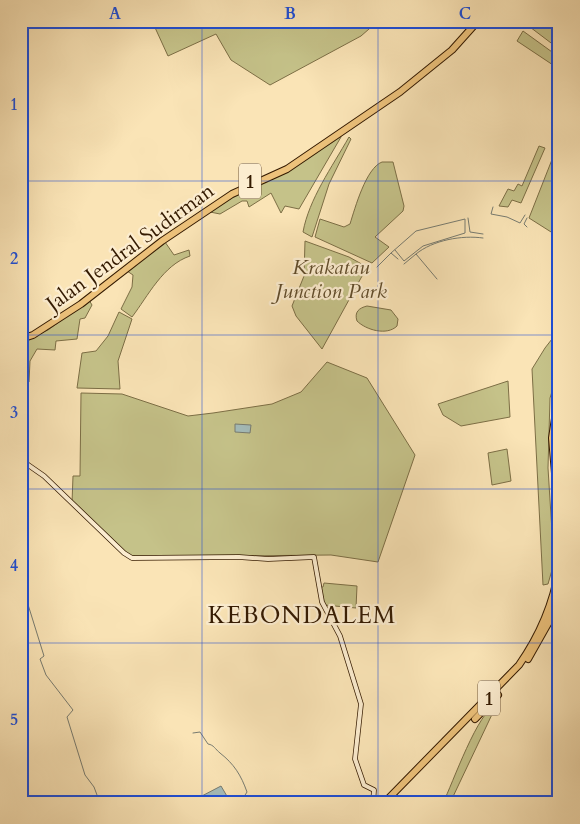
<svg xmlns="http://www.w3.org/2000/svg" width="580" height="824" font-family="Cardo,serif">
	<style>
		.green { fill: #c5c289; stroke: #7c6e45 }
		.water { fill: #a4bcba; stroke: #777b70 }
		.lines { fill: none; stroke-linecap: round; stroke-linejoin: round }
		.stream { stroke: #777b70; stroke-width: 1 }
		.secondary-casing { stroke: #341a01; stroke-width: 5.5 }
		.highway-casing { stroke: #341a01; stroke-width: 8 }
		.secondary { stroke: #fcedd0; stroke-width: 4 }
		.highway { stroke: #edc27b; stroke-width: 6 }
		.grid { fill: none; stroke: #1d4ed8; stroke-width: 1; stroke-opacity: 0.55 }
		.labels { text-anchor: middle; stroke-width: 4.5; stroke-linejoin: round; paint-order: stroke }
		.shield { fill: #fcedd0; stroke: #70593f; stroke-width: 1 }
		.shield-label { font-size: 20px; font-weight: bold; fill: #341a01 }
		.street-label { font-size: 21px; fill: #341a01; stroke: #fcedd0 }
		.park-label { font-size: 21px; font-style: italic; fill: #604c2a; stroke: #fcedd0 }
		.quarter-label { font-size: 24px; letter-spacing: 1px; fill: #341a01; stroke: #fcedd0 }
		.neatline { fill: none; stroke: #1d4ed8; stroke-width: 2 }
		.grid-label { font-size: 16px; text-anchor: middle; font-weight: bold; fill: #1d4ed8 }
	</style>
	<rect width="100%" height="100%" fill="#fae4b6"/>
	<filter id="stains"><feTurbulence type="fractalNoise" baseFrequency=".004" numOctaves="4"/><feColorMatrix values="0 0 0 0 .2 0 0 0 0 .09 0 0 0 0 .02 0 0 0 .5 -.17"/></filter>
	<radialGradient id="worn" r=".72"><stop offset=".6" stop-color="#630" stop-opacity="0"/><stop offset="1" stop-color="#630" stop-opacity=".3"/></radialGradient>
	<path class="green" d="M 152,21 L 377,21 L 377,22 L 361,36 L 270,85 L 231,60 L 216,34 L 168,56 Z
		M 522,21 L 556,21 L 559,23 L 559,49 Z
		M 523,31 L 559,57 L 559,69 L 517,41 Z
		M 340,134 L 341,137 L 299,209 L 285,206 L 281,213 L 271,193 L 249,207 L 247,201 L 242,201 L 220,214 L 210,212 L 244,190 L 291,170 Z
		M 349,137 L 351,139 L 329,184 L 312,237 L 303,232 C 309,199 332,167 349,137 Z
		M 539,146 L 545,148 L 521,203 L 512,200 L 508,207 L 499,206 L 508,189 L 514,191 L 518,184 L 522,186 Z
		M 553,157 L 559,159 L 559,237 L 529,218 Z
		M 382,162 L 393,162 L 404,206 L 403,211 L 375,237 L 389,247 L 372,263 L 315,237 L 320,219 L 344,227 L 350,224 C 355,208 366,168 382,162 Z
		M 305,241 L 349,257 L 367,267 L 322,349 L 296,316 L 292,306 L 304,276 Z
		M 165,242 L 174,255 L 189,250 L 190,256 C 163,265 148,296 132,317 L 121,309 L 132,287 L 133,275 L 127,271 Z
		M 89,300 L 92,305 L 85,318 L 80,319 L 77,339 L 56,341 L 55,350 L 37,349 L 30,361 L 29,382 L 22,379 L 21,342 L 48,330 Z
		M 367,306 L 391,310 L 398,319 L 397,326 C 387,336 366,330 357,321 C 354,312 359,308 367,306 Z
		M 119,312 L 132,319 L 118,361 L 120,389 L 77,388 L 82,353 L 96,351 L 108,336 Z
		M 559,330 L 559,369 L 550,398 L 548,468 L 554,563 L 548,584 L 543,585 L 532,369 L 545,348 Z
		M 327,362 L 367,378 L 415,455 L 378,562 L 331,555 L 130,557 L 72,503 L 73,476 L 80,476 L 81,393 L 122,394 L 188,416 L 213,413 L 272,404 L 301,392 Z
		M 508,381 L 510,417 L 461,426 L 443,415 L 438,404 Z
		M 507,449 L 511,481 L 492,485 L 488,453 Z
		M 324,583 L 357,586 L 356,608 L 324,605 L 320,587 L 323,587 Z
		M 496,706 L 450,803 L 443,803 C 452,785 479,708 496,706 Z"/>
	<path class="water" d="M 235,424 L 251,425 L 250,433 L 235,432 Z
		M 221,786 L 231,803 L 201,803 L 198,798 Z"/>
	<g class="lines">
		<path class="stream" d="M 493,207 L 491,214 L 507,217 L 520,223 L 525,215
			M 468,218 L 470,232 L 483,234
			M 527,218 L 524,224 L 527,227
			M 391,253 L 416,231 L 465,219 L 465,233 L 423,246 L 404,261 L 395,250
			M 416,254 C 433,240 462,235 483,238
			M 404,264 L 416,254 L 437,279
			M 377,267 L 391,253 L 398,259
			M 21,582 L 44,656 L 40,659 L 46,675 L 73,710 L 67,717 L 85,775 L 94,787 L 100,803
			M 193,733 L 200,732 L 208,744 C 214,745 215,749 220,753 C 234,764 241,775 247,792 L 240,803"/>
		<g class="secondary-casing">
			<path id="secondary" d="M 21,460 L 44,476 L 124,553 L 132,558 L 239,557 L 268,559 L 314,557 L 322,602 L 340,636 L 361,704 L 355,759 L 364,785 L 374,790 L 373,803"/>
		</g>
		<g class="highway-casing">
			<path id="highway" d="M 21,339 L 33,335 L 81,304 L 162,241 L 232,194 L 287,169 L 400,92 L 452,50 L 478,21
				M 559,392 L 552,438 L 559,520
				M 558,466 L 559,415
				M 528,659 L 550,620 L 559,593
				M 475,719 L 498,695
				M 384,803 L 519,665 C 540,635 553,605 559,569"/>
		</g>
		<use href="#secondary" class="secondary"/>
		<use href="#highway" class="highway"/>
	</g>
	<path class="grid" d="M 202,21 L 202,803M 378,21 L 378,803M 21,181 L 559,181M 21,335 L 559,335M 21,489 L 559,489M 21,643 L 559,643"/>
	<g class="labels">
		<g class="shield">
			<rect x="239" y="163.5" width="22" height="35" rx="4"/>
			<rect x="478" y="680.5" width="22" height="35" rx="4"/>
		</g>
		<g class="shield-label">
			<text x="250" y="188">1</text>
			<text x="489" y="705">1</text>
		</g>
		<g class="street-label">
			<text transform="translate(130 247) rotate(-36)" y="7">Jalan Jendral Sudirman</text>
		</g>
		<g class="park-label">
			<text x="331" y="274">Krakatau<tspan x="331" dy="24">Junction Park</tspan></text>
		</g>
		<g class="quarter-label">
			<text x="302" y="623">KEBONDALEM</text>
		</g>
	</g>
	<rect width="580" height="824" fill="none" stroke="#fae4b6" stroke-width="55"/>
	<rect x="28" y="28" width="524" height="768" class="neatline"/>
	<g class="grid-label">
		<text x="115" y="19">A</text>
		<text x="290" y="19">B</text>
		<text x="465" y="19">C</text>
		<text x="14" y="110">1</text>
		<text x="14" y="264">2</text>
		<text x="14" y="418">3</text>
		<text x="14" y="571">4</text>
		<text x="14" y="725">5</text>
	</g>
	<rect width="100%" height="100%" filter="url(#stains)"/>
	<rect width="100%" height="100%" fill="url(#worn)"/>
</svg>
